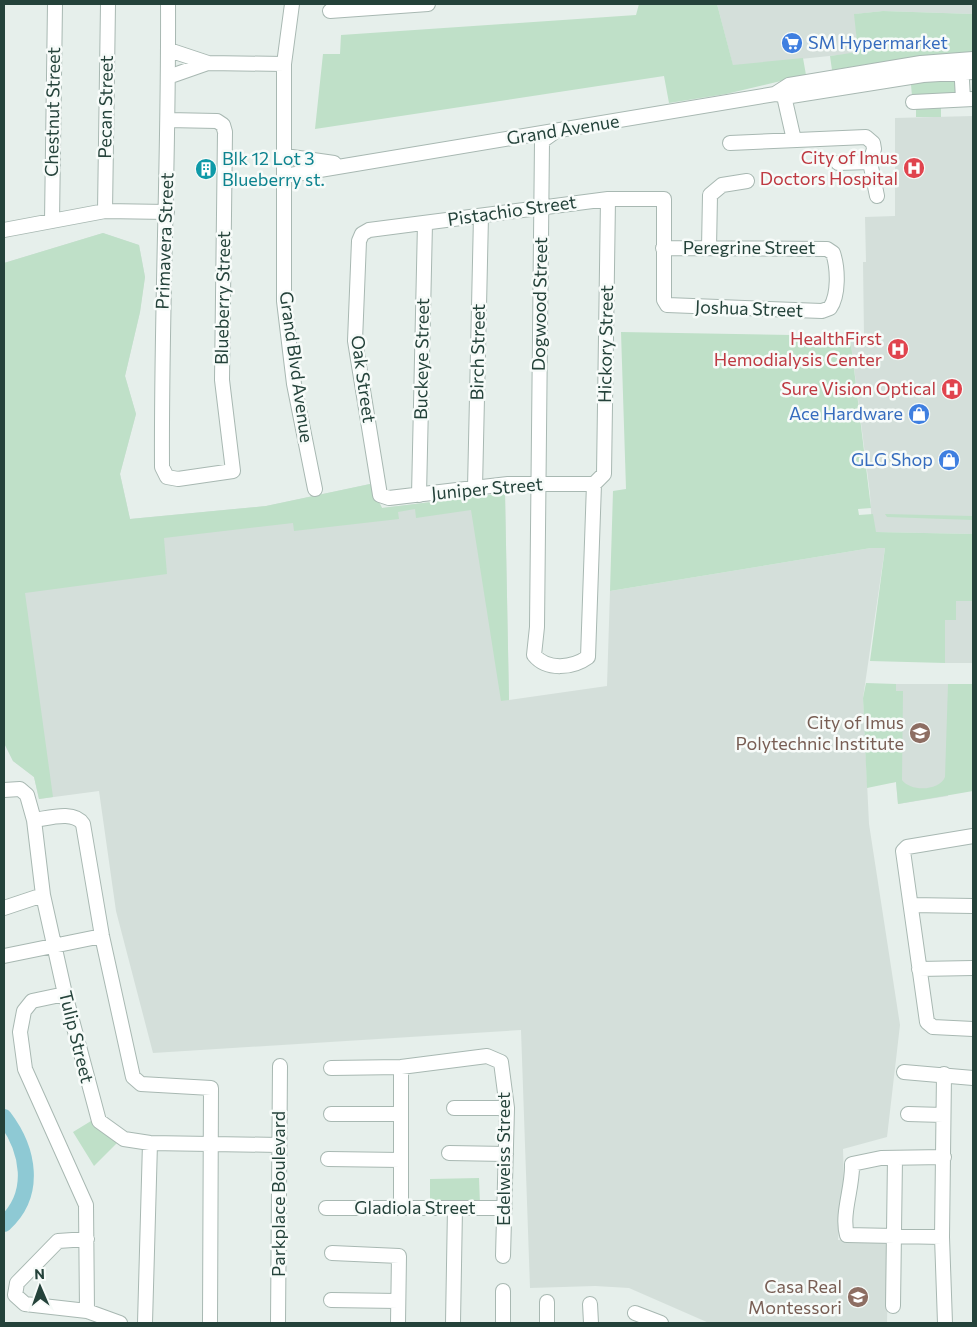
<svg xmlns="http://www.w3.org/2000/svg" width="977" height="1327" font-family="Commissioner,sans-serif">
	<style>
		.built { fill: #d4dfda }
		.green { fill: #bfe0c8 }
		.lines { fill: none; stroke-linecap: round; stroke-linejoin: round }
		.river { stroke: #8ec9d4; stroke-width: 16 }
		.minor-casing { stroke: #a8b8b2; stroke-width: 16 }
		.minor { stroke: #fff; stroke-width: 14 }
		.labels { text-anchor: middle; stroke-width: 5; stroke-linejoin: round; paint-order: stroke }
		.shop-label { font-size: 18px; fill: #366cbe; stroke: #f7fbf9; text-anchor: end }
		.street-label { font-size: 18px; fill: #24423a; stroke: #f7fbf9 }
		.health-label { font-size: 18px; fill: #be3a42; stroke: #f7fbf9; text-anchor: end }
		.culture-label { font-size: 18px; fill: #0d838f; stroke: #f7fbf9; text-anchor: start }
		.education-label { font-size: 18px; fill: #785e54; stroke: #f7fbf9; text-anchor: end }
	</style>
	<rect width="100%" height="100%" fill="#e6efeb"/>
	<path class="built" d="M 717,4 L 973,4 L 973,14 L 883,11 L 855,14 L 858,53 L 733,66 Z
		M 973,116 L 973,534 L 875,532 L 872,531 L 870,494 L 850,336 L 864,336 L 863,262 L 866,262 L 865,217 L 895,216 L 895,118 Z
		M 103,233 L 139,245 L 145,277 L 140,312 L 125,376 L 136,414 L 120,474 L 130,519 L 266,506 L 370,484 L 382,508 L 505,493 L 509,700 L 607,686 L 610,591 L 871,548 L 885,548 L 863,698 L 869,824 L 900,1025 L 887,1137 L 843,1149 L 844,1182 L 838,1240 L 889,1241 L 887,1323 L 709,1323 L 629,1288 L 595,1286 L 530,1288 L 521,1030 L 153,1053 L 116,911 L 99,791 L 39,799 L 34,777 L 13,761 L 4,743 L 4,263 Z
		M 956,601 L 973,601 L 973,663 L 945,663 L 945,619 Z
		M 892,684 L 951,684 L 948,796 L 898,804 L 896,782 L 889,783 Z"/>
	<path class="green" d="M 639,4 L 717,4 L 733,65 L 803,58 L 806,75 L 726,94 L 669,103 L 664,76 L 315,129 L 323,54 L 340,54 L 341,35 L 636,15 Z
		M 883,11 L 973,14 L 973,52 L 920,56 L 832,70 L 830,56 L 858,52 L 854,14 Z
		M 956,79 L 956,94 L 912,96 L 911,85 L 892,86 L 924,81 Z
		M 941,104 L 941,117 L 916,117 L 916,107 Z
		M 103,233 L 139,245 L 145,277 L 140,312 L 125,376 L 136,414 L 120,474 L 130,519 L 266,506 L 370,484 L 382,508 L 505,493 L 509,700 L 501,701 L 471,510 L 416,518 L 415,509 L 398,512 L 399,519 L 294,531 L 293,523 L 164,538 L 167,574 L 25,593 L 53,797 L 39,799 L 34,777 L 13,761 L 4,743 L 4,263 Z
		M 621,332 L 850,336 L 871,508 L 858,509 L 859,515 L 873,514 L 876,532 L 973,534 L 973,601 L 956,601 L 956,620 L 945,620 L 945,663 L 870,661 L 885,548 L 871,548 L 610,591 L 613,491 L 626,489 Z
		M 885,514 L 973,516 L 973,520 L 887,517 Z
		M 866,683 L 896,684 L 896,691 L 903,691 L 902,780 C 911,792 939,791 945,777 L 948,684 L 973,684 L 973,791 L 898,804 L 896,782 L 867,788 L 863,698 Z
		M 91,1121 L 118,1142 L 94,1166 L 73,1132 Z
		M 479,1178 L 480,1204 L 430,1204 L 430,1179 Z"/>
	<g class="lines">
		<path class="river" d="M 4,1117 C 29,1150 37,1194 4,1224"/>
		<g class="minor-casing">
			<path id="minor" d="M 292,4 L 284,64 L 284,301 L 294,384 L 315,489
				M 330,11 L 428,4
				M 169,50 L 208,63 L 284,64
				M 961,63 L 963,99
				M 168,77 L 208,63
				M 775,94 L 789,85 L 921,63 L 973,59
				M 784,96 L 794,140
				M 913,102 L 973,99
				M 168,120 L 217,121 L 223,125 L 225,132 L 222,380 L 233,471 L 178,479 L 167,477 L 162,467 C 161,313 169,158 168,4
				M 556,131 L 542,141 L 537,627 L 534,655 C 547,671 573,668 588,657 L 594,484
				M 730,143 L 866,137 L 873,143 L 874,149 L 870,162 L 877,196
				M 285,156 L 334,163
				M 838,163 L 870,162
				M 284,176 L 775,94 L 791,96 L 923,75 L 973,72
				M 105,211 L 108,4
				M 52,221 L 55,4
				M 4,230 L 105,211 L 167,212
				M 709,248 L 710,195 L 722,185 L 747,181
				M 594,484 L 508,484 L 389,498 L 380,495 L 355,341 L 359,241 L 362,234 L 369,230 L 608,199 L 664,199 L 664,300 L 667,305 L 822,311 L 830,308 C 839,295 838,268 833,253 L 827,249 L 663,248
				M 594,484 L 604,474 L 608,199
				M 475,488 L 481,216
				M 419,495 L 425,223
				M 4,790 L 20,789 L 27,795 L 34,820 L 43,895 L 65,994 L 99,1121 L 124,1139 L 150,1143 L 279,1145
				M 34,820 C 49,818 74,810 83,824 L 102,936 L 133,1077 L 141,1084 L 211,1088 L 210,1323
				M 973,836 L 907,847 L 903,851 L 927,1022 L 933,1027 L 973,1029
				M 911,905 L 973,906
				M 4,908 L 43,895
				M 4,956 L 102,936
				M 919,969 L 973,968
				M 65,994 L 32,1001 L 24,1011 L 20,1032 L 25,1069 L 86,1205 L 87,1311 L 120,1323
				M 401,1067 L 401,1208
				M 331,1068 L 401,1067 L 487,1056 L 501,1062 L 507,1108 L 503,1256
				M 904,1072 L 973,1078
				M 944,1074 L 942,1237 L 945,1323
				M 454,1108 L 507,1108
				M 331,1114 L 401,1114
				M 908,1114 L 943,1115
				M 449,1153 L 506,1154
				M 328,1159 L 401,1160
				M 326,1208 L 505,1208
				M 942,1237 L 847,1235 C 841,1214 853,1187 852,1164 L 881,1158 L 944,1157
				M 87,1239 L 58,1241 L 17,1283 L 15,1295 L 25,1304 L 87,1311
				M 332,1253 L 399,1256 L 398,1323
				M 503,1291 L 503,1323
				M 331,1300 L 398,1301
				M 547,1302 L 547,1323
				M 590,1304 L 591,1323
				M 893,1306 L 895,1158
				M 635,1313 L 661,1323
				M 145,1323 L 150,1143
				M 278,1323 L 280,1066
				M 453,1323 L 455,1208"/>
		</g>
		<use href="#minor" class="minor"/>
	</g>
	<defs>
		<g id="supermarket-disc" transform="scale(1.125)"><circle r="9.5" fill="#3f7fe0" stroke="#f7fbf9"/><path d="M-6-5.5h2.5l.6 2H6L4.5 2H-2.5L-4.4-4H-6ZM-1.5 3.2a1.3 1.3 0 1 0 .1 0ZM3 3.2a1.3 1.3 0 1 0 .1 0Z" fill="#fff"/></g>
		<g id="hospital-disc" transform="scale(1.125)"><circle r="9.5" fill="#e0444e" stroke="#f7fbf9"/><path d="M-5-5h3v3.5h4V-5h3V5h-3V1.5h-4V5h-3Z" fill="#fff"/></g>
		<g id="building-disc" transform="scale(1.125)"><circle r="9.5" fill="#0f9aa8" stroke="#f7fbf9"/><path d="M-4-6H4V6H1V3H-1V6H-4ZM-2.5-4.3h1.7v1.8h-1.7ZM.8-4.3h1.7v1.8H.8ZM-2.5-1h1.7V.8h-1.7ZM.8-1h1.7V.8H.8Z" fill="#fff"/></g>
		<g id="shop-disc" transform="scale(1.125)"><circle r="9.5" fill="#3f7fe0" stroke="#f7fbf9"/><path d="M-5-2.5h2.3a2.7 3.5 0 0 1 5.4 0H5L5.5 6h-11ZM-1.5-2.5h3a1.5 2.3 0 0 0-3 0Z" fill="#fff"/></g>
		<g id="university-disc" transform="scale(1.125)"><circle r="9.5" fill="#8d6e63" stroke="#f7fbf9"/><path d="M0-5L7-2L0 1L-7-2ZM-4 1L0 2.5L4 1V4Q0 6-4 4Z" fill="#fff"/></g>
		<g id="school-disc" transform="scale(1.125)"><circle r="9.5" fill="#8d6e63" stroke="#f7fbf9"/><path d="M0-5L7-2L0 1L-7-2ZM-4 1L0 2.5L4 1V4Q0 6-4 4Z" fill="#fff"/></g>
	</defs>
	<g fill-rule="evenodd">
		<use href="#supermarket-disc" x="792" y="43"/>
		<use href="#hospital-disc" x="914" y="168"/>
		<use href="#building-disc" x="206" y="169"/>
		<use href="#hospital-disc" x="898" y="349"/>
		<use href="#hospital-disc" x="952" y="389"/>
		<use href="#shop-disc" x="919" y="414"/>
		<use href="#shop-disc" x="949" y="460"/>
		<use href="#university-disc" x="920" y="733"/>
		<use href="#school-disc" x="858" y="1297"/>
	</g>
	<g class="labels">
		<g class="shop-label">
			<text x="808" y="49" text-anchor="start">SM Hypermarket</text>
			<text x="903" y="420">Ace Hardware</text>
			<text x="933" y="466">GLG Shop</text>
		</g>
		<g class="street-label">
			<text transform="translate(106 107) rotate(-89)" y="6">Pecan Street</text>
			<text transform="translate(53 112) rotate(-89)" y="6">Chestnut Street</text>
			<text transform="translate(563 130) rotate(-9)" y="6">Grand Avenue</text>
			<text transform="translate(512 211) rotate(-8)" y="6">Pistachio Street</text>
			<text transform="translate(165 241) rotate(-88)" y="6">Primavera Street</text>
			<text x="749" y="254">Peregrine Street</text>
			<text transform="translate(223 298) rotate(-89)" y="6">Blueberry Street</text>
			<text transform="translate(540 304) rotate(-89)" y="6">Dogwood Street</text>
			<text transform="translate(749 309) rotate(2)" y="6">Joshua Street</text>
			<text transform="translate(606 344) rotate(-89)" y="6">Hickory Street</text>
			<text transform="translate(478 352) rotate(-89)" y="6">Birch Street</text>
			<text transform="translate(422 359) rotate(-89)" y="6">Buckeye Street</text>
			<text transform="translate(296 367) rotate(82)" y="6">Grand Blvd Avenue</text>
			<text transform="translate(363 379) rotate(82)" y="6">Oak Street</text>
			<text transform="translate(487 489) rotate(-5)" y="6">Juniper Street</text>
			<text transform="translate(76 1037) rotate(76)" y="6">Tulip Street</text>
			<text transform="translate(504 1159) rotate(-90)" y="6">Edelweiss Street</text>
			<text transform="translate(279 1194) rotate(-90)" y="6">Parkplace Boulevard</text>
			<text x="415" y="1214">Gladiola Street</text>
		</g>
		<g class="health-label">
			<text x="898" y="164">City of Imus<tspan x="898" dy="21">Doctors Hospital</tspan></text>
			<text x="882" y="345">HealthFirst<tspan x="882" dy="21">Hemodialysis Center</tspan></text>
			<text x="936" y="395">Sure Vision Optical</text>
		</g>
		<g class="culture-label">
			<text x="222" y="165">Blk 12 Lot 3<tspan x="222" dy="21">Blueberry st.</tspan></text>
		</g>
		<g class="education-label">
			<text x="904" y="729">City of Imus<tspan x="904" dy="21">Polytechnic Institute</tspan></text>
			<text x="842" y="1293">Casa Real<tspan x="842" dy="21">Montessori</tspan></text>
		</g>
	</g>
	<rect width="977" height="1327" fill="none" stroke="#24423a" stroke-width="10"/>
	<g transform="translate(40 1287) rotate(358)" stroke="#f7fbf9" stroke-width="4" paint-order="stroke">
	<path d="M0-4L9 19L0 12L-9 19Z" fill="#24423a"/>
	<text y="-8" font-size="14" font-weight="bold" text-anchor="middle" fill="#24423a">N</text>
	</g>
</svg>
